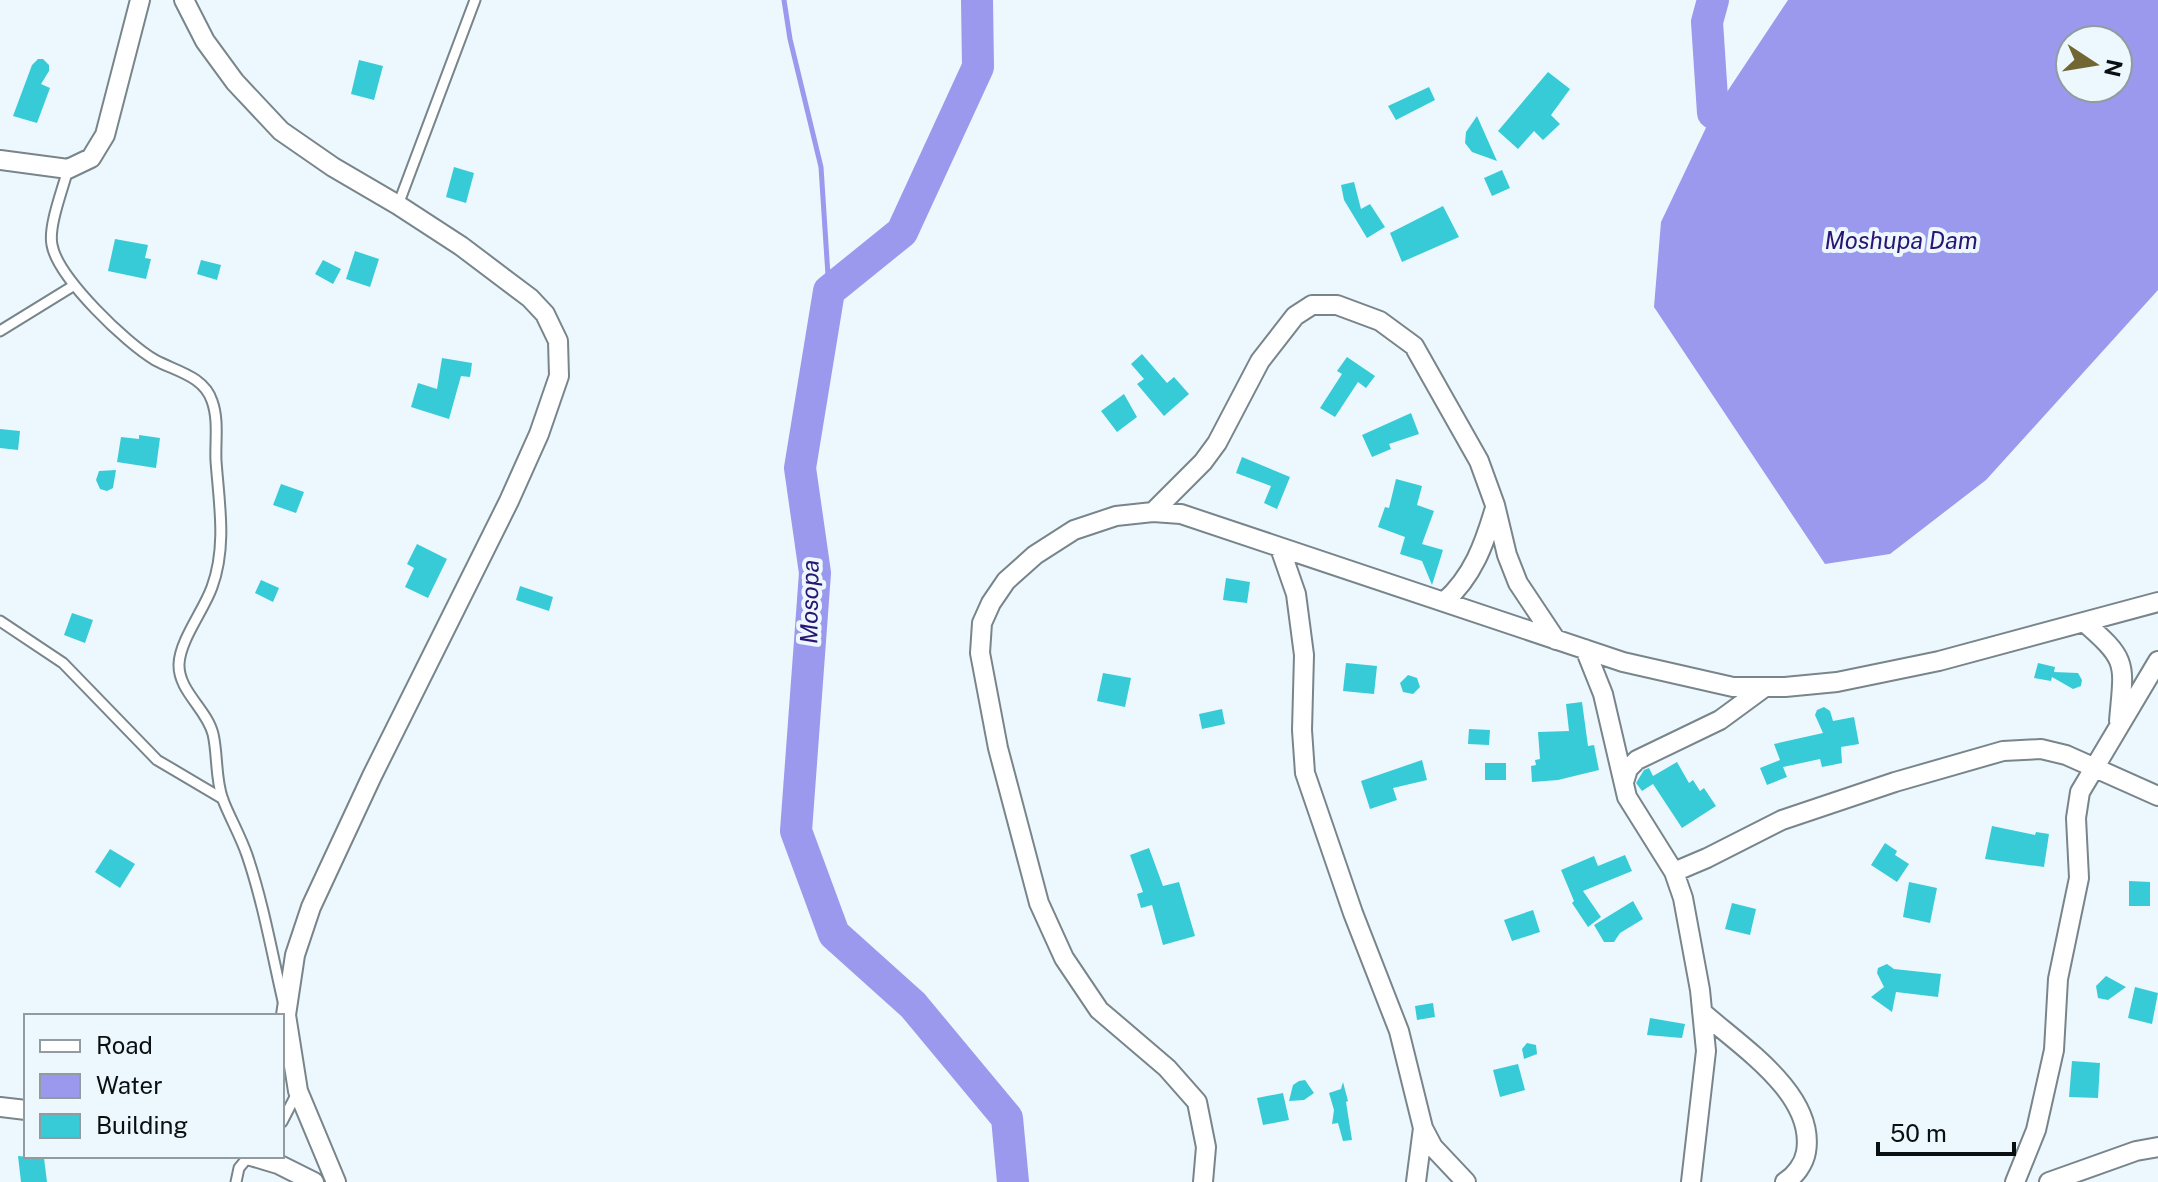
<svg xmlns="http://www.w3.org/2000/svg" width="2158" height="1182" font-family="'Public Sans',sans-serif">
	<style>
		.water { fill: #9a99ed; fill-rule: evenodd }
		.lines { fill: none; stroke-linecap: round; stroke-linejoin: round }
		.stream { stroke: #9a99ed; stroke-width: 5 }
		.river { stroke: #9a99ed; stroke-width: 32 }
		.building { fill: #37cbd7 }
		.service-casing { stroke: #78858b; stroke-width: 13 }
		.minor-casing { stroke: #78858b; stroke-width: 22 }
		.service { stroke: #fff; stroke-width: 9 }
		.minor { stroke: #fff; stroke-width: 18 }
		.labels { text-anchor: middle; stroke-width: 8; stroke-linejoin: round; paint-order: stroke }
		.water-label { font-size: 24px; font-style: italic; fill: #2b1474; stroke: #ecf8fd }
	</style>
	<rect width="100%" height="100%" fill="#ecf8fd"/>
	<path class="water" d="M 1788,0 L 2158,0 L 2158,290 L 1986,480 L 1890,554 L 1825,564 L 1654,307 L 1661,222 L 1713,113 ZM 2070,40 L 2118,40 L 2118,88 L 2070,88 Z"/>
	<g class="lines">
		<path class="stream" d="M 784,0 L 790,39 L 821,167 L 829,291"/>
		<path class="river" d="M 977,0 L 978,67 L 902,232 L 829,291 L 800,468 L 815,573 L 796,831 L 834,934 L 913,1005 L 1007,1118 L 1013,1182
			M 1713,0 L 1707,22 L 1713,113 L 1754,123"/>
	</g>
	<path class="building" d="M 38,59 L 43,59 L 49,65 L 49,71 L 41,84 L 50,88 L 37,123 L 13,116 L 32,65 Z
		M 359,60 L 383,66 L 374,100 L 351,94 Z
		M 1548,72 L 1570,89 L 1551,115 L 1560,124 L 1543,140 L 1534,131 L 1518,149 L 1498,131 Z
		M 1429,87 L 1435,100 L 1396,120 L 1388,106 Z
		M 1477,116 L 1497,161 L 1472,152 L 1465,143 L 1466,132 Z
		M 454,167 L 474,173 L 466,203 L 446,197 Z
		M 1502,170 L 1510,188 L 1492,196 L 1484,178 Z
		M 1354,182 L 1361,209 L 1370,204 L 1385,227 L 1367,238 L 1344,200 L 1341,185 Z
		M 1443,206 L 1459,237 L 1402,262 L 1390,233 Z
		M 115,239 L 148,245 L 145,258 L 151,259 L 146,279 L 108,271 Z
		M 355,251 L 379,259 L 370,287 L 346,279 Z
		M 201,260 L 221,265 L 217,280 L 197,274 Z
		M 323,260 L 341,269 L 333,284 L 315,274 Z
		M 1142,354 L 1167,383 L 1174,377 L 1189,394 L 1164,416 L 1137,384 L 1144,379 L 1131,364 Z
		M 1347,357 L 1375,376 L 1366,388 L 1358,382 L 1335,417 L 1320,408 L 1342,374 L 1337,371 Z
		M 442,358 L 472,363 L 470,377 L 461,376 L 449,419 L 411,407 L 418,383 L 437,389 Z
		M 1124,394 L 1137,417 L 1117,432 L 1101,411 Z
		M 1411,413 L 1419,434 L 1389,444 L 1391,449 L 1372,457 L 1362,435 Z
		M 0,429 L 20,431 L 18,450 L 0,448 Z
		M 139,435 L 160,438 L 156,468 L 117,462 L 121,437 L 139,439 Z
		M 1242,457 L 1290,477 L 1277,509 L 1264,503 L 1271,486 L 1236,473 Z
		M 116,470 L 113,488 L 107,491 L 100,489 L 96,480 L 99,471 Z
		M 1396,479 L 1422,486 L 1417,505 L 1434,511 L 1422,544 L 1443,550 L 1432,585 L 1422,561 L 1400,554 L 1405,537 L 1378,527 L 1385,507 L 1389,508 Z
		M 281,484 L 304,492 L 296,513 L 273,505 Z
		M 417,544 L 447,559 L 428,598 L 405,587 L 414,568 L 407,564 Z
		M 1226,578 L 1250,582 L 1247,603 L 1223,600 Z
		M 261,580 L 279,588 L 273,602 L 255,593 Z
		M 520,586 L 553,597 L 549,611 L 516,600 Z
		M 72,613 L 93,620 L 85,643 L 64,635 Z
		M 1346,663 L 1377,666 L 1374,694 L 1343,691 Z
		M 2038,663 L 2055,667 L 2054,672 L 2078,673 L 2082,680 L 2081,686 L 2073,689 L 2052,677 L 2051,681 L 2034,678 Z
		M 1103,673 L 1131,678 L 1125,707 L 1097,701 Z
		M 1408,675 L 1417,678 L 1420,687 L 1413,694 L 1403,692 L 1400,683 Z
		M 1582,702 L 1588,746 L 1594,745 L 1599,770 L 1558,780 L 1532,782 L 1531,766 L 1536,765 L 1535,760 L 1540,759 L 1538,732 L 1569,731 L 1566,704 Z
		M 1824,707 L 1830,711 L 1833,721 L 1854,717 L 1859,744 L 1841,747 L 1842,763 L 1822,767 L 1820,759 L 1783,767 L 1787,777 L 1767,785 L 1760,768 L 1780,760 L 1774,744 L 1823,733 L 1815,715 L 1817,710 Z
		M 1222,709 L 1225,724 L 1202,729 L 1199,714 Z
		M 1469,729 L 1490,730 L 1489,745 L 1468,744 Z
		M 1422,760 L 1427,780 L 1393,788 L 1397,800 L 1370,809 L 1361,781 Z
		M 1677,762 L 1689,783 L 1693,780 L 1700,791 L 1704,788 L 1716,806 L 1682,828 L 1653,784 L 1642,791 L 1636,783 L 1644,770 L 1649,768 L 1653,776 Z
		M 1485,763 L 1506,763 L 1506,780 L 1485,780 Z
		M 1992,826 L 2035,835 L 2036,832 L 2049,834 L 2044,867 L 1985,859 Z
		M 1885,843 L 1897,851 L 1895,855 L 1909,864 L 1897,882 L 1871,865 Z
		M 1149,848 L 1163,886 L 1179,882 L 1195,936 L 1163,945 L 1152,905 L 1141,908 L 1137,894 L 1143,892 L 1130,855 Z
		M 110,849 L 135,864 L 120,888 L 95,872 Z
		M 1625,855 L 1632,871 L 1583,891 L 1601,917 L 1588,927 L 1572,903 L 1574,901 L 1561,870 L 1594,856 L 1598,866 Z
		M 2129,881 L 2150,882 L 2150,906 L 2129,906 Z
		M 1909,882 L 1937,888 L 1930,923 L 1903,917 Z
		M 1633,901 L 1643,919 L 1620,933 L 1614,942 L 1604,942 L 1594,925 Z
		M 1732,903 L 1756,909 L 1750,935 L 1725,929 Z
		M 1533,910 L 1540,932 L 1512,941 L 1504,920 Z
		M 1887,964 L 1894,969 L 1941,974 L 1938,997 L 1896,992 L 1892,1012 L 1871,997 L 1884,987 L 1877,973 L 1878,968 Z
		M 2106,976 L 2126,987 L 2108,1000 L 2098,998 L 2096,986 Z
		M 2135,987 L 2158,993 L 2152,1024 L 2128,1018 Z
		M 1433,1003 L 1435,1017 L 1417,1020 L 1415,1006 Z
		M 1650,1018 L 1685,1024 L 1682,1038 L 1647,1035 Z
		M 1527,1043 L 1536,1045 L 1537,1054 L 1524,1059 L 1522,1049 Z
		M 2072,1061 L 2100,1063 L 2098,1098 L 2069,1097 Z
		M 1518,1064 L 1525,1090 L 1500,1097 L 1493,1070 Z
		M 1305,1080 L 1314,1093 L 1304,1100 L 1289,1101 L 1293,1085 L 1299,1081 Z
		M 1343,1082 L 1348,1101 L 1346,1102 L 1352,1140 L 1343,1141 L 1338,1123 L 1332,1124 L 1334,1110 L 1329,1093 L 1341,1089 Z
		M 1283,1093 L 1289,1120 L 1263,1125 L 1257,1098 Z
		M 18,1156 L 44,1158 L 47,1182 L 21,1182 Z"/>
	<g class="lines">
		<g class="service-casing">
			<path id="service" d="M 68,169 C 63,189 48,226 52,245 C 58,278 127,344 155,360 C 175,371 204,376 212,401 C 219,420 215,442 216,461 C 219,503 227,546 212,587 C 204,610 180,640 179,664 C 178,691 207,709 213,734 C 218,755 215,779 223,800 C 230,818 240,835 247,855 C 263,902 272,953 283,1001
				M 398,205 L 475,0
				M 0,331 L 73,286
				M 0,621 L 63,663 L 157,760 L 223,799
				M 282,1122 L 298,1091
				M 236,1182 L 239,1168 L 249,1156"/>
		</g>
		<g class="minor-casing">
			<path id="minor" d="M 184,0 L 205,41 L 235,82 L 281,131 L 333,167 L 398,205 L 461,246 L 530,298 L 545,314 L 558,341 L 559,376 L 539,434 L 509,501 L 372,776 L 311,907 L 295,955 L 286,1015 L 298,1091 L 336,1182
				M 0,160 L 68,169 L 91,158 L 105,135 L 140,0
				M 1153,512 L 1203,462 L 1217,443 L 1260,361 L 1295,316 L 1312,305 L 1337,305 L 1380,321 L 1414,346 L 1479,461 L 1495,505 L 1507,555 L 1518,583 L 1556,640
				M 1280,548 L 1296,594 L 1304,655 L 1302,730 L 1305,773 L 1353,913 L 1399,1031 L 1423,1128 L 1433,1147 L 1466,1182
				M 1444,602 C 1473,576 1484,545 1495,508
				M 2084,622 C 2129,661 2124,663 2119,721
				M 1585,649 L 1603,694 L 1627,797 L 1674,872 L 1683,898 L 1700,990 L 1706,1051 L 1691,1182
				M 1624,782 L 1628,769 L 1637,760 L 1720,720 L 1765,687
				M 1674,872 L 1707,858 L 1782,820 L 1895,782 L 2003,751 L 2041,749 L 2066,755 L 2158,796
				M 1702,1012 C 1740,1046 1816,1094 1806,1152 C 1804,1164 1795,1176 1785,1182
				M 0,1107 L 26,1110
				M 251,1156 L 278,1164 L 314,1182
				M 1203,1182 L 1206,1147 L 1197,1102 L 1167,1068 L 1099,1010 L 1064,958 L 1039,903 L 998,748 L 980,653 L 982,623 L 991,603 L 1006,581 L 1035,555 L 1074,530 L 1116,516 L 1153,512 L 1181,514 L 1623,662 L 1733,687 L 1785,687 L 1837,682 L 1939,661 L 2158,602
				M 1416,1182 L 1423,1128
				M 2015,1182 L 2036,1130 L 2054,1050 L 2058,979 L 2079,878 L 2076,818 L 2080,792 L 2158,661
				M 2049,1182 L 2136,1151 L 2158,1147"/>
		</g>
		<use href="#service" class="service"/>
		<use href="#minor" class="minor"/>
	</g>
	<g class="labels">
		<g class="water-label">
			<text x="1901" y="249">Moshupa Dam</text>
			<text transform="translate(810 602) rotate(-89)" y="8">Mosopa</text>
		</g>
	</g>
	<rect x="24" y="1014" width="260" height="144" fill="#ecf8fd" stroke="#929b9f" stroke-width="2"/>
	<rect x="40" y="1040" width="40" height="12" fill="#ffffff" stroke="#929b9f" stroke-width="2"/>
	<text x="96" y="1054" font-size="24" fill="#0a0f11">Road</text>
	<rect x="40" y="1074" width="40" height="24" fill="#9a99ed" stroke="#929b9f" stroke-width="2"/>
	<text x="96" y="1094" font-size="24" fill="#0a0f11">Water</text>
	<rect x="40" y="1114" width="40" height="24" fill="#37cbd7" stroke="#929b9f" stroke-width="2"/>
	<text x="96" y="1134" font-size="24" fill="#0a0f11">Building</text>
	<g transform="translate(2094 64) rotate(102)"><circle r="38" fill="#ecf8fd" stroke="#929b9f" stroke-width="2"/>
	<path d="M0-6L14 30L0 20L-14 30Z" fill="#726632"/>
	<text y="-12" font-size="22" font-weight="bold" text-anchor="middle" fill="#0a0f11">N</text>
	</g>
	<path d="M1878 1142v12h136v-12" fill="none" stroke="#0a0f11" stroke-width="4"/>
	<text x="1890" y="1142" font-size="24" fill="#0a0f11" stroke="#ecf8fd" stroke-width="6" paint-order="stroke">50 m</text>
</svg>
